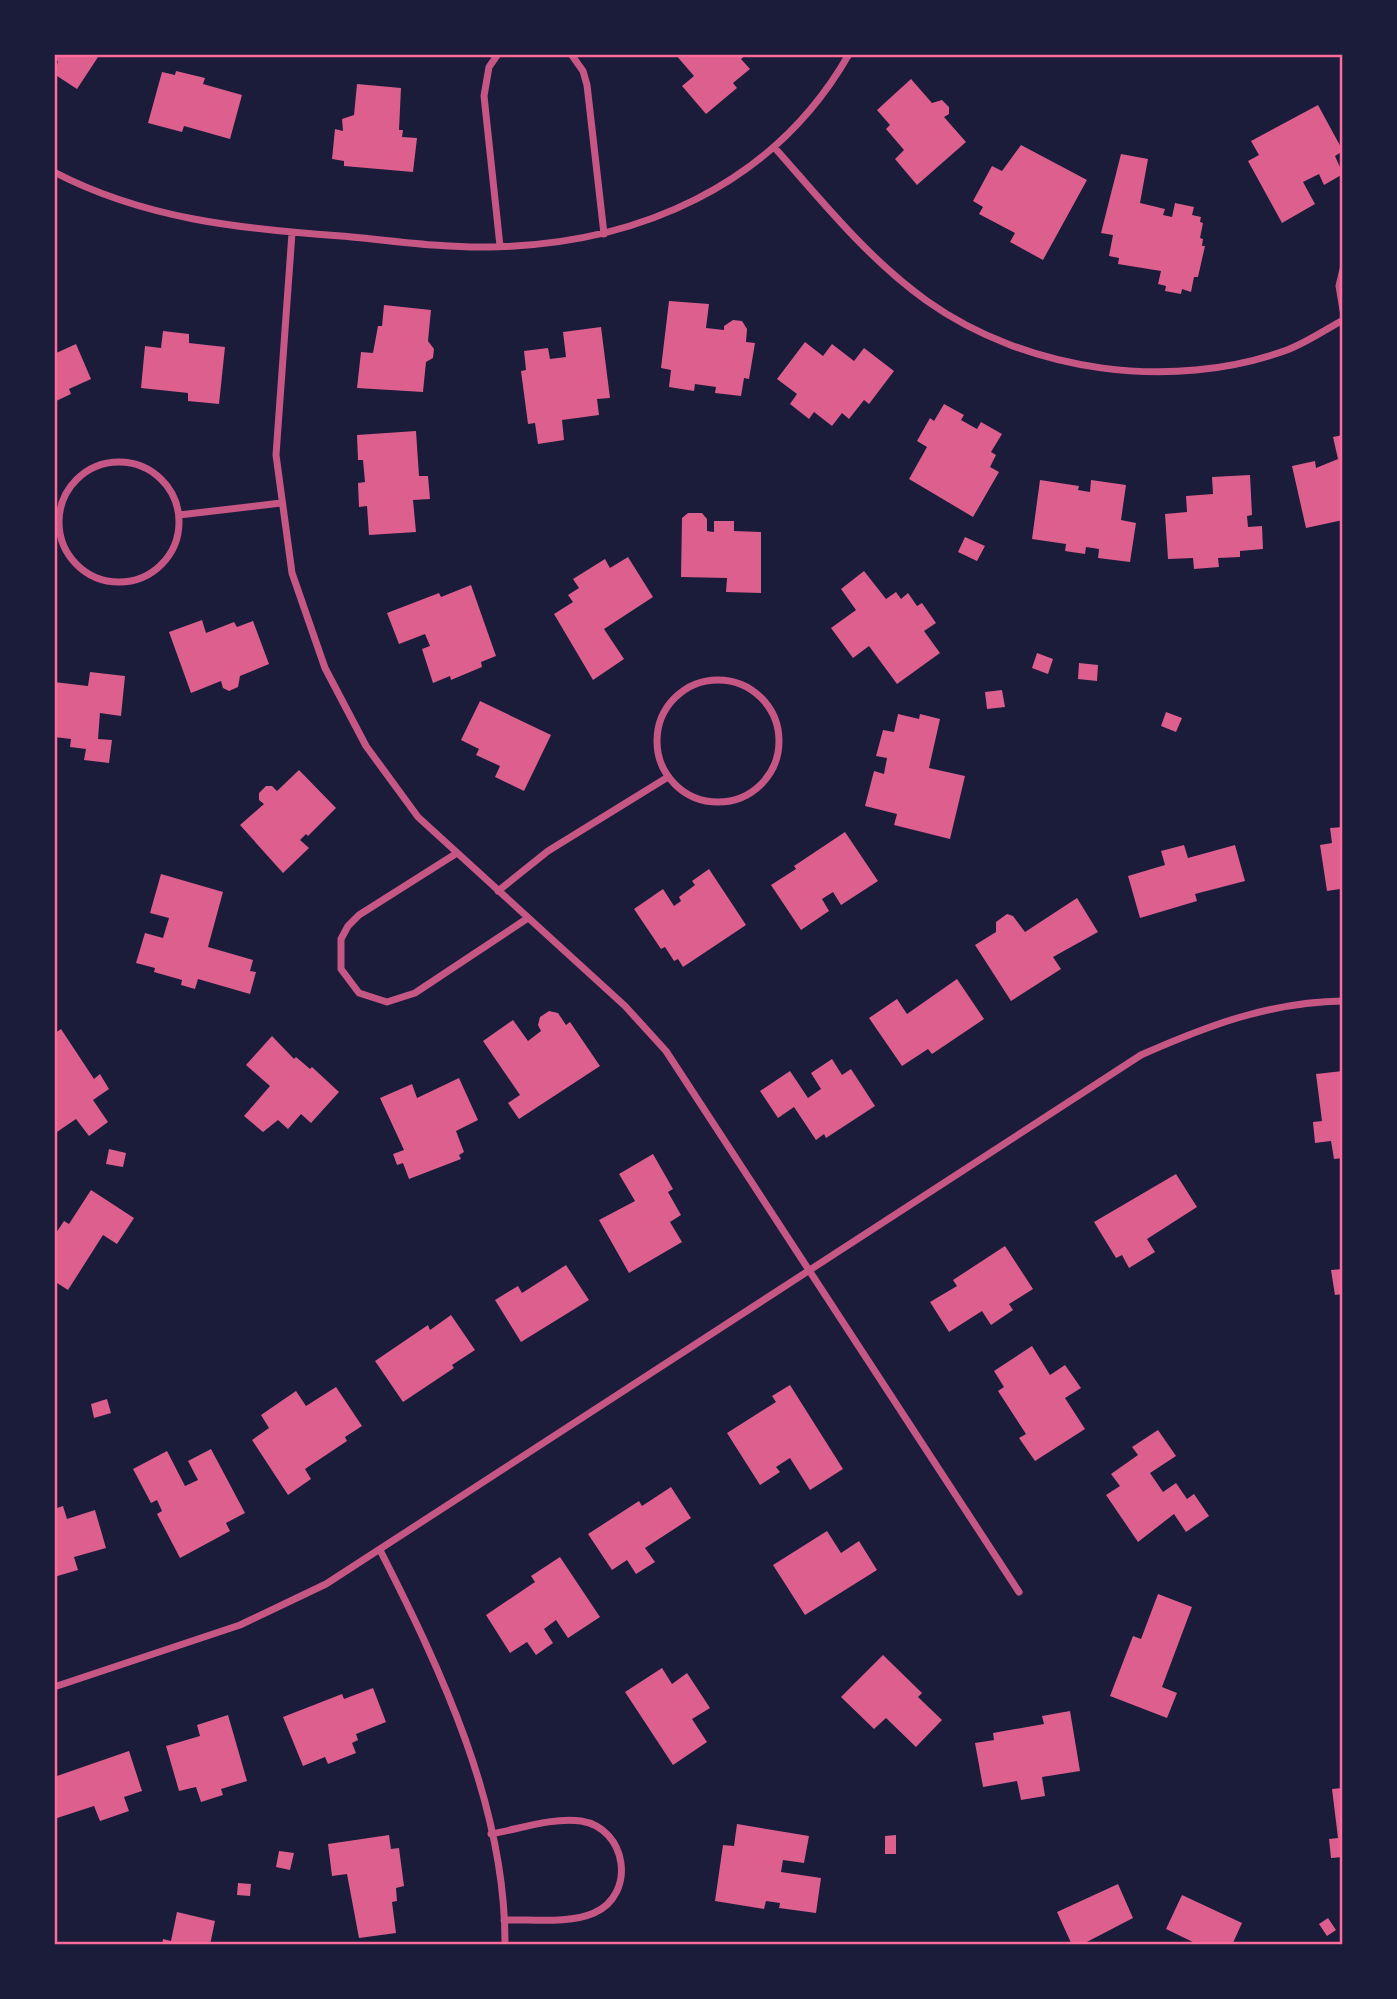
<svg xmlns="http://www.w3.org/2000/svg" width="1397" height="1999" font-family="'Public Sans',sans-serif">
	<style>
		.building { fill: #dd5f8e }
		.lines { fill: none; stroke-linecap: round; stroke-linejoin: round }
		.minor { stroke: #c65784; stroke-width: 7 }
		.neatline { fill: none; stroke: #ff6b9d; stroke-width: 2.5 }
	</style>
	<rect width="100%" height="100%" fill="#1b1b3a"/>
	<path class="building" d="M 54,54 L 100,54 L 77,89 L 54,74 L 58,62 Z
		M 675,54 L 747,54 L 741,59 L 750,69 L 733,83 L 737,88 L 706,114 L 682,86 L 694,76 Z
		M 176,71 L 205,78 L 203,84 L 242,95 L 230,139 L 184,126 L 182,132 L 148,123 L 162,72 L 175,75 Z
		M 911,79 L 932,103 L 942,100 L 949,107 L 949,114 L 944,117 L 966,142 L 917,185 L 895,159 L 904,150 L 886,129 L 890,125 L 877,110 Z
		M 357,84 L 401,88 L 399,130 L 403,130 L 402,137 L 417,138 L 413,172 L 344,166 L 344,161 L 332,159 L 335,129 L 343,131 L 342,119 L 354,115 Z
		M 1318,105 L 1343,151 L 1335,156 L 1343,174 L 1324,185 L 1319,174 L 1303,182 L 1315,204 L 1282,223 L 1248,161 L 1259,155 L 1251,141 Z
		M 1021,145 L 1087,180 L 1043,260 L 1010,242 L 1015,233 L 979,214 L 983,207 L 973,201 L 992,166 L 1002,171 Z
		M 1121,154 L 1148,159 L 1140,203 L 1165,209 L 1163,215 L 1172,217 L 1175,203 L 1194,207 L 1192,215 L 1201,217 L 1200,222 L 1203,223 L 1200,238 L 1203,239 L 1202,246 L 1205,246 L 1198,277 L 1194,277 L 1191,292 L 1182,289 L 1181,294 L 1165,291 L 1166,286 L 1158,284 L 1161,271 L 1118,264 L 1119,258 L 1109,256 L 1113,235 L 1101,233 Z
		M 669,301 L 709,304 L 706,328 L 724,330 L 724,326 L 733,320 L 742,321 L 747,329 L 746,342 L 755,343 L 749,379 L 744,378 L 741,396 L 715,393 L 716,387 L 695,384 L 694,391 L 669,387 L 671,370 L 661,368 Z
		M 384,305 L 431,310 L 428,341 L 434,349 L 433,358 L 426,362 L 423,392 L 357,388 L 361,352 L 373,353 L 378,326 L 382,326 Z
		M 601,327 L 610,398 L 597,399 L 599,415 L 562,420 L 564,440 L 538,444 L 535,423 L 528,424 L 521,371 L 526,370 L 524,351 L 548,348 L 550,359 L 566,357 L 563,332 Z
		M 163,331 L 189,334 L 189,343 L 225,347 L 219,404 L 188,401 L 188,393 L 141,388 L 145,346 L 161,348 Z
		M 805,342 L 823,356 L 832,344 L 854,361 L 864,348 L 894,371 L 869,404 L 864,400 L 849,419 L 842,413 L 832,426 L 814,412 L 809,419 L 790,404 L 797,394 L 777,379 Z
		M 76,344 L 91,379 L 69,389 L 71,394 L 54,402 L 54,354 Z
		M 944,404 L 964,415 L 961,420 L 977,429 L 981,422 L 1002,434 L 991,452 L 996,455 L 990,467 L 999,472 L 973,517 L 909,479 L 927,447 L 917,441 L 930,418 L 934,421 Z
		M 416,431 L 419,476 L 428,476 L 430,499 L 413,500 L 416,532 L 369,535 L 367,506 L 359,507 L 358,483 L 365,482 L 363,460 L 358,460 L 357,435 Z
		M 1343,435 L 1343,520 L 1306,528 L 1292,466 L 1315,461 L 1316,468 L 1338,459 L 1333,437 Z
		M 1250,475 L 1252,515 L 1247,516 L 1248,527 L 1262,526 L 1263,549 L 1240,551 L 1240,557 L 1218,558 L 1219,567 L 1194,569 L 1193,558 L 1168,559 L 1165,514 L 1187,512 L 1186,496 L 1213,494 L 1212,477 Z
		M 1040,480 L 1079,486 L 1078,490 L 1090,492 L 1091,480 L 1126,485 L 1121,520 L 1136,523 L 1130,562 L 1098,558 L 1099,549 L 1086,547 L 1085,554 L 1065,551 L 1066,544 L 1032,539 Z
		M 688,513 L 702,513 L 707,519 L 707,531 L 714,532 L 714,521 L 734,521 L 734,531 L 761,532 L 761,593 L 726,592 L 727,578 L 681,577 L 682,518 Z
		M 965,537 L 985,546 L 977,561 L 958,552 Z
		M 628,557 L 653,597 L 604,629 L 624,659 L 593,680 L 554,614 L 573,602 L 568,595 L 579,588 L 573,579 L 605,559 L 610,568 Z
		M 864,571 L 886,599 L 896,592 L 901,599 L 908,593 L 917,606 L 922,603 L 936,623 L 924,631 L 940,653 L 897,684 L 869,646 L 853,658 L 831,628 L 856,610 L 841,589 Z
		M 471,585 L 496,656 L 481,662 L 482,667 L 451,680 L 450,676 L 433,683 L 422,649 L 430,646 L 425,634 L 399,644 L 387,613 L 439,593 L 441,597 Z
		M 202,620 L 206,633 L 234,622 L 237,627 L 253,621 L 269,664 L 240,676 L 238,687 L 229,691 L 223,688 L 221,681 L 191,693 L 169,632 Z
		M 1037,653 L 1053,659 L 1048,674 L 1032,668 Z
		M 1079,663 L 1098,665 L 1097,681 L 1078,679 Z
		M 90,672 L 125,676 L 121,716 L 100,713 L 98,739 L 112,740 L 109,763 L 84,760 L 86,749 L 70,747 L 71,739 L 54,737 L 54,682 L 88,686 Z
		M 1002,690 L 1005,707 L 987,709 L 985,692 Z
		M 480,701 L 551,735 L 524,791 L 495,777 L 500,766 L 476,755 L 479,749 L 461,740 Z
		M 1166,712 L 1182,718 L 1176,732 L 1161,726 Z
		M 898,714 L 919,719 L 920,714 L 940,719 L 929,768 L 965,776 L 950,839 L 894,825 L 897,814 L 865,806 L 874,771 L 884,774 L 887,758 L 876,756 L 883,730 L 894,732 Z
		M 299,770 L 336,808 L 308,836 L 306,834 L 300,840 L 309,848 L 283,873 L 240,825 L 264,804 L 259,800 L 259,793 L 266,786 L 272,786 L 277,791 Z
		M 1343,827 L 1343,895 L 1341,895 L 1340,889 L 1327,891 L 1320,845 L 1332,843 L 1330,828 Z
		M 845,832 L 878,881 L 841,905 L 833,892 L 822,899 L 829,911 L 801,930 L 771,885 L 796,869 L 794,866 Z
		M 1184,845 L 1188,858 L 1235,845 L 1245,881 L 1195,894 L 1197,901 L 1140,918 L 1128,876 L 1165,865 L 1161,851 Z
		M 709,869 L 746,925 L 683,967 L 678,959 L 674,961 L 665,947 L 661,949 L 634,909 L 663,889 L 674,906 L 681,901 L 679,897 L 695,885 L 692,881 Z
		M 161,874 L 223,892 L 208,947 L 253,960 L 250,971 L 256,972 L 250,994 L 198,979 L 195,989 L 181,985 L 182,980 L 154,972 L 155,968 L 136,963 L 145,933 L 163,938 L 169,918 L 150,913 Z
		M 1077,898 L 1098,932 L 1053,957 L 1061,969 L 1011,1001 L 975,945 L 996,932 L 996,922 L 1007,914 L 1013,916 L 1025,932 Z
		M 957,979 L 984,1019 L 932,1054 L 928,1049 L 902,1066 L 869,1018 L 897,999 L 907,1014 Z
		M 549,1011 L 558,1013 L 566,1025 L 570,1022 L 600,1066 L 519,1119 L 508,1103 L 520,1095 L 483,1041 L 513,1020 L 528,1041 L 541,1031 L 538,1025 L 540,1017 Z
		M 61,1029 L 94,1079 L 100,1074 L 109,1089 L 93,1100 L 108,1122 L 89,1136 L 76,1119 L 54,1134 L 54,1034 Z
		M 272,1036 L 294,1059 L 296,1057 L 310,1069 L 312,1067 L 339,1092 L 311,1123 L 301,1114 L 288,1129 L 278,1120 L 263,1132 L 244,1116 L 270,1086 L 246,1065 Z
		M 832,1059 L 842,1075 L 851,1069 L 875,1106 L 826,1138 L 824,1134 L 816,1140 L 794,1107 L 778,1118 L 760,1091 L 790,1071 L 808,1098 L 821,1089 L 811,1073 Z
		M 1343,1071 L 1343,1158 L 1334,1159 L 1331,1141 L 1315,1143 L 1313,1122 L 1322,1121 L 1316,1074 Z
		M 459,1078 L 478,1120 L 456,1131 L 464,1152 L 459,1155 L 461,1159 L 409,1179 L 403,1163 L 397,1165 L 393,1154 L 404,1150 L 380,1098 L 412,1084 L 417,1098 Z
		M 109,1149 L 126,1153 L 123,1167 L 106,1164 Z
		M 653,1154 L 673,1189 L 668,1192 L 681,1215 L 670,1222 L 682,1242 L 629,1273 L 599,1220 L 635,1201 L 619,1174 Z
		M 1176,1174 L 1197,1207 L 1147,1239 L 1155,1252 L 1129,1268 L 1122,1255 L 1116,1258 L 1094,1222 Z
		M 91,1190 L 134,1218 L 117,1244 L 103,1235 L 68,1290 L 54,1281 L 54,1236 L 64,1221 L 69,1224 Z
		M 1005,1246 L 1033,1289 L 1009,1304 L 1013,1310 L 991,1325 L 982,1311 L 949,1332 L 930,1302 L 957,1286 L 953,1280 Z
		M 566,1265 L 589,1300 L 521,1342 L 495,1300 L 518,1286 L 522,1293 Z
		M 1343,1269 L 1343,1294 L 1335,1295 L 1331,1270 Z
		M 451,1315 L 475,1350 L 452,1365 L 454,1368 L 403,1402 L 375,1361 L 428,1325 L 430,1330 Z
		M 1032,1346 L 1050,1375 L 1065,1365 L 1081,1388 L 1065,1398 L 1085,1429 L 1035,1461 L 1019,1438 L 1026,1434 L 998,1391 L 1004,1387 L 994,1371 Z
		M 790,1385 L 843,1469 L 810,1490 L 790,1458 L 776,1467 L 780,1472 L 760,1485 L 727,1433 L 776,1402 L 772,1396 Z
		M 336,1387 L 362,1426 L 345,1437 L 347,1441 L 305,1469 L 311,1479 L 288,1495 L 252,1440 L 269,1428 L 261,1415 L 296,1391 L 306,1406 Z
		M 107,1399 L 111,1413 L 94,1418 L 91,1404 Z
		M 1158,1430 L 1176,1456 L 1150,1473 L 1163,1492 L 1176,1483 L 1187,1499 L 1194,1494 L 1209,1516 L 1186,1532 L 1174,1514 L 1138,1542 L 1106,1495 L 1120,1486 L 1111,1474 L 1138,1455 L 1132,1447 Z
		M 211,1449 L 245,1513 L 226,1523 L 230,1531 L 180,1558 L 157,1514 L 162,1511 L 157,1500 L 151,1503 L 133,1469 L 167,1451 L 185,1486 L 198,1480 L 188,1461 Z
		M 671,1487 L 691,1518 L 645,1548 L 655,1562 L 636,1574 L 627,1560 L 612,1570 L 588,1534 L 639,1501 L 642,1506 Z
		M 63,1506 L 67,1519 L 95,1510 L 106,1548 L 74,1557 L 78,1570 L 54,1577 L 54,1509 Z
		M 827,1531 L 841,1553 L 859,1541 L 877,1570 L 805,1615 L 773,1565 Z
		M 560,1557 L 600,1617 L 568,1638 L 556,1620 L 544,1629 L 553,1643 L 536,1655 L 527,1642 L 510,1653 L 486,1615 L 535,1582 L 531,1576 Z
		M 1158,1594 L 1192,1607 L 1162,1687 L 1177,1693 L 1167,1718 L 1110,1696 L 1133,1636 L 1141,1639 Z
		M 883,1655 L 922,1693 L 918,1697 L 942,1720 L 916,1747 L 886,1718 L 874,1729 L 841,1697 Z
		M 662,1668 L 672,1684 L 687,1673 L 710,1708 L 692,1719 L 707,1742 L 673,1765 L 625,1692 Z
		M 373,1688 L 386,1722 L 356,1734 L 358,1740 L 352,1743 L 356,1753 L 328,1764 L 325,1757 L 303,1766 L 283,1717 L 342,1694 L 344,1699 Z
		M 1070,1711 L 1080,1771 L 1042,1777 L 1045,1796 L 1021,1800 L 1017,1781 L 983,1787 L 975,1743 L 994,1740 L 993,1733 L 1044,1724 L 1042,1716 Z
		M 228,1715 L 247,1781 L 221,1789 L 223,1795 L 201,1802 L 196,1787 L 179,1791 L 166,1746 L 200,1736 L 197,1725 Z
		M 129,1751 L 142,1791 L 124,1797 L 129,1811 L 100,1821 L 94,1806 L 54,1819 L 54,1777 Z
		M 1343,1788 L 1343,1857 L 1331,1858 L 1329,1839 L 1338,1838 L 1332,1789 Z
		M 737,1824 L 809,1836 L 804,1863 L 783,1860 L 781,1872 L 821,1878 L 816,1913 L 779,1908 L 780,1903 L 766,1901 L 764,1909 L 715,1901 L 723,1845 L 734,1846 Z
		M 389,1835 L 391,1849 L 399,1848 L 404,1886 L 396,1888 L 397,1901 L 392,1902 L 396,1933 L 359,1938 L 347,1874 L 332,1876 L 328,1844 Z
		M 896,1835 L 896,1854 L 885,1854 L 885,1836 Z
		M 279,1851 L 294,1853 L 290,1870 L 276,1867 Z
		M 238,1883 L 251,1884 L 250,1896 L 237,1895 Z
		M 1118,1884 L 1133,1918 L 1081,1945 L 1072,1945 L 1057,1912 Z
		M 1182,1895 L 1242,1923 L 1232,1945 L 1199,1945 L 1166,1929 Z
		M 177,1912 L 215,1921 L 210,1945 L 162,1945 L 163,1939 L 171,1941 Z
		M 1328,1918 L 1336,1930 L 1327,1936 L 1319,1924 Z"/>
	<g class="lines">
		<path class="minor" d="M 498,54 L 489,67 L 484,96 L 500,246
			M 571,54 L 583,71 L 587,85 L 604,234
			M 774,147 C 822,201 867,258 927,301 C 1027,372 1171,392 1287,350 C 1306,343 1325,330 1343,320
			M 54,172 C 144,219 241,229 341,236 C 390,240 440,248 489,247 C 636,245 774,186 849,54
			M 292,233 L 276,455 L 292,573 L 325,668 L 366,746 L 418,817 L 625,1006 L 666,1051 L 1019,1592
			M 1343,269 L 1339,286 L 1343,310
			M59 522a60 60 0 1 1 120 0a60 60 0 1 1-120 0Z
			M 179,515 L 281,503
			M657 741a61 61 0 1 1 122 0a61 61 0 1 1-122 0Z
			M 457,853 L 359,915 L 348,926 L 341,939 L 341,969 L 359,993 L 387,1002 L 415,993 L 528,918
			M 498,891 L 548,851 L 668,777
			M 380,1550 C 441,1670 506,1807 505,1945
			M 54,1687 L 240,1625 L 326,1584 L 1141,1055 C 1207,1026 1269,1002 1343,1001
			M 491,1834 C 519,1829 553,1817 581,1821 C 627,1828 637,1894 594,1913 C 569,1924 531,1919 504,1920"/>
	</g>
	<rect width="1397" height="1999" fill="none" stroke="#1b1b3a" stroke-width="112"/>
	<rect x="56" y="56" width="1285" height="1887" class="neatline"/>
</svg>
